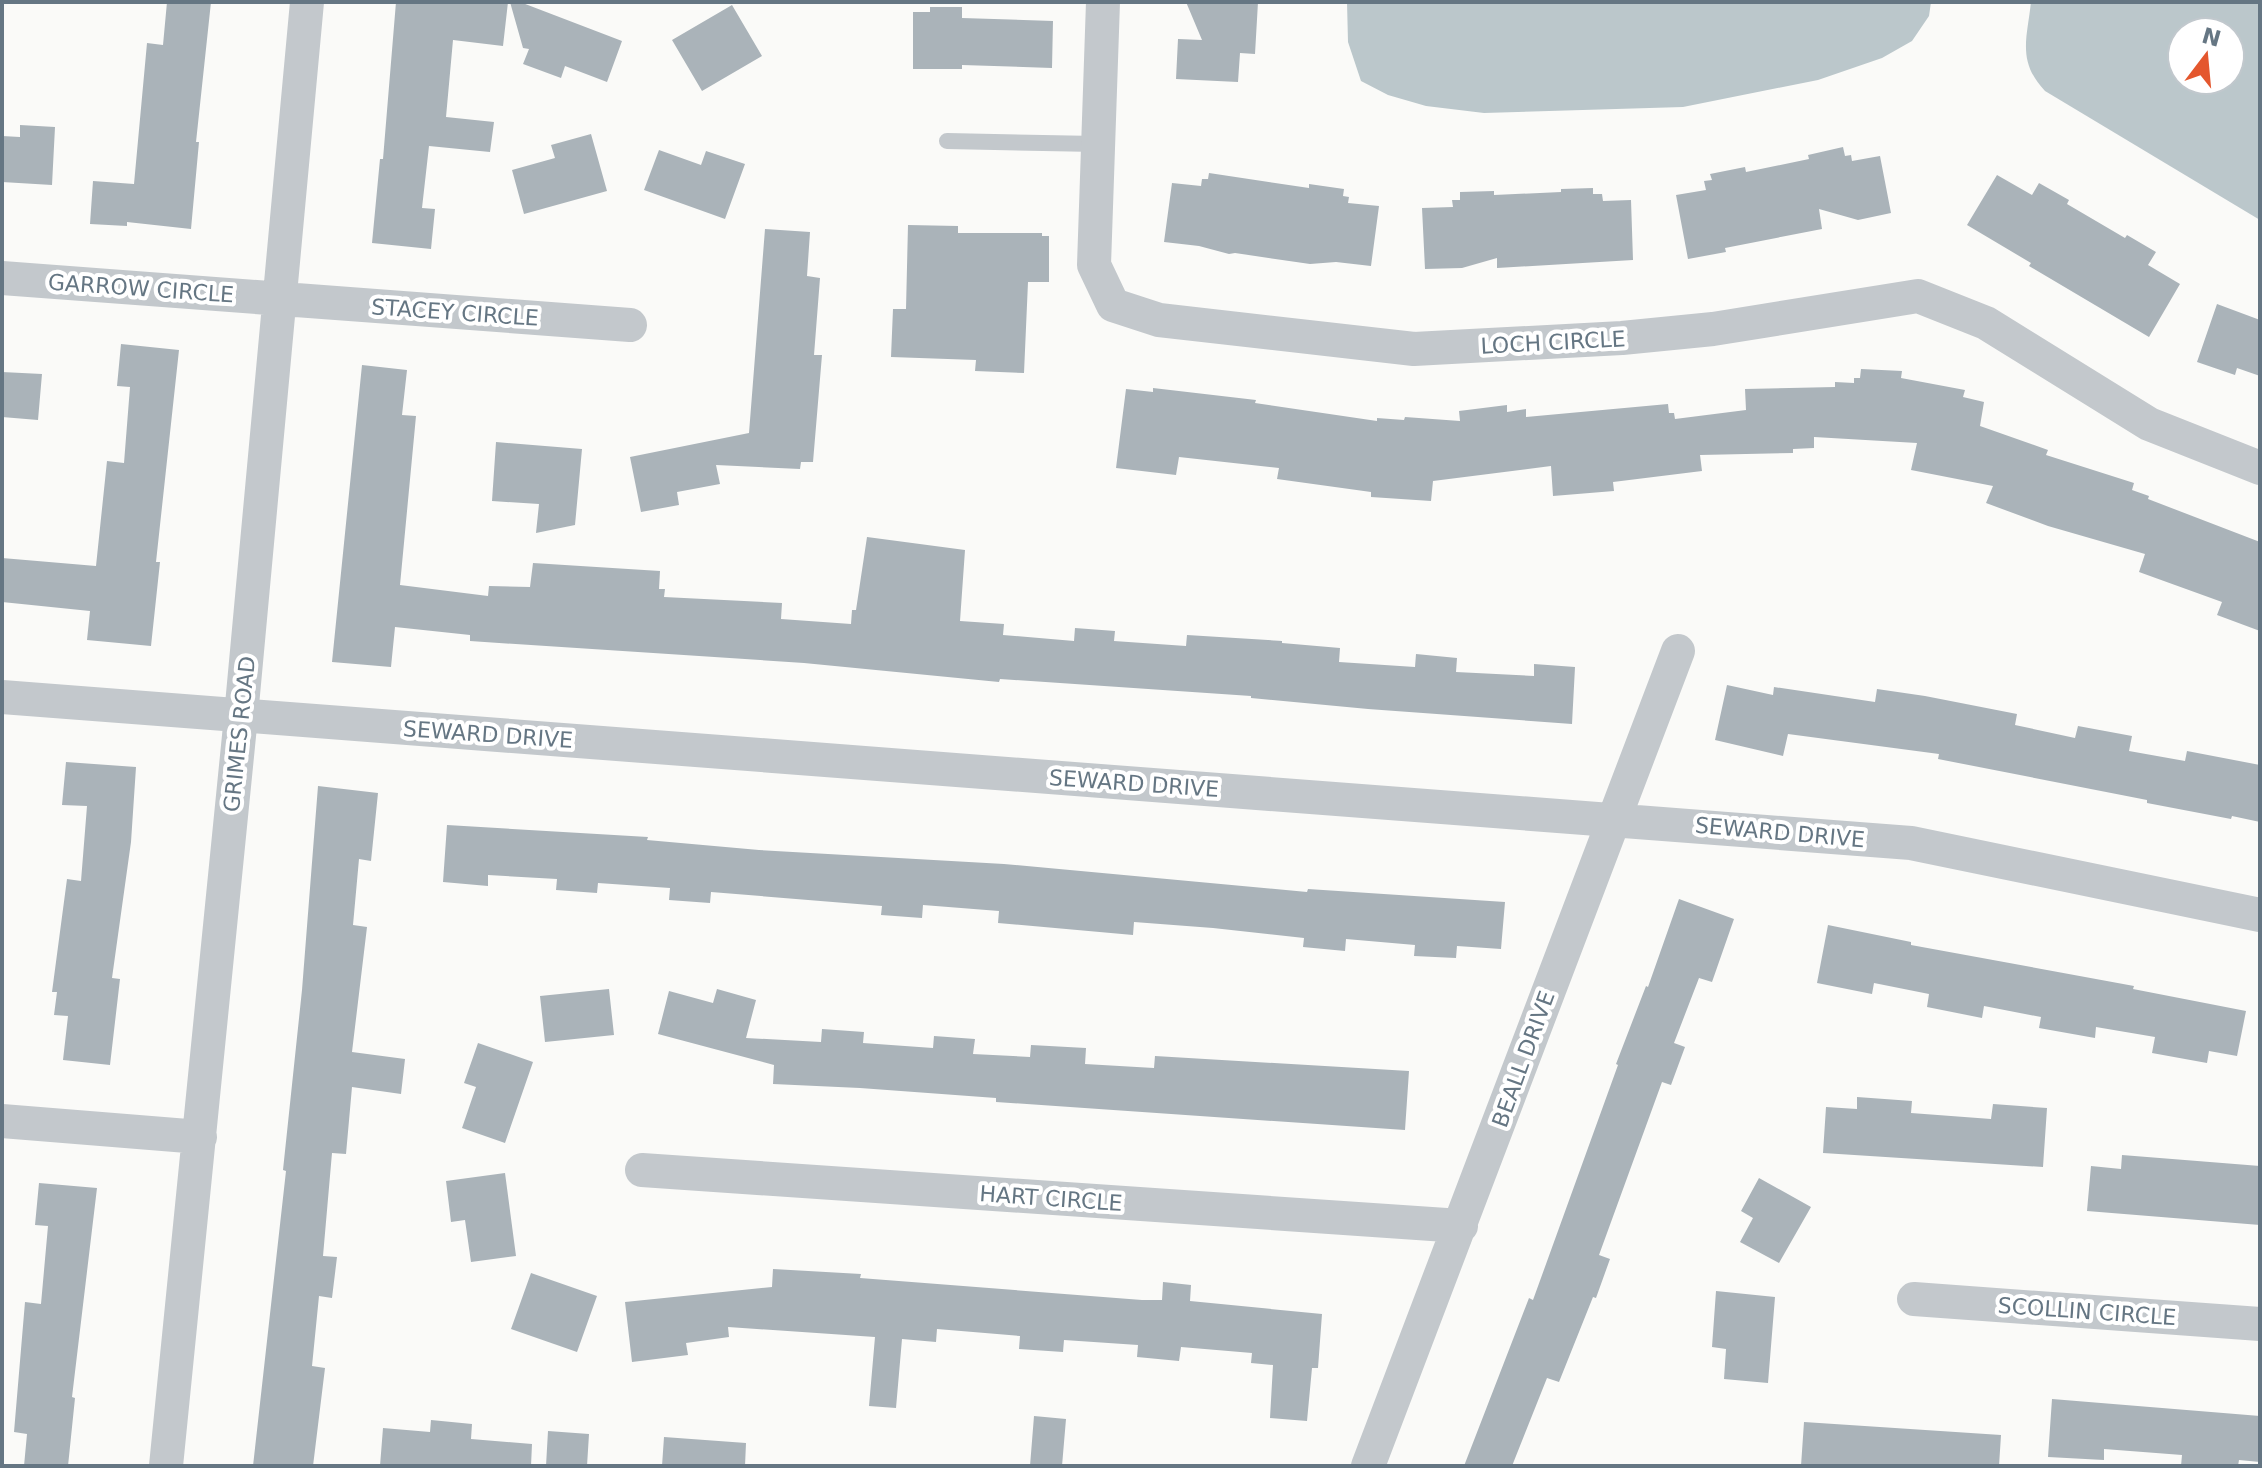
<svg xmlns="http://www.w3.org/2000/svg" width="2262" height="1468" font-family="'DejaVu Sans',sans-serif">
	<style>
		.water { fill: #bbc7cb; fill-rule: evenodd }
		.building { fill: #aab3b9 }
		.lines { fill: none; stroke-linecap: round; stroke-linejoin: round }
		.service { stroke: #c3c8cc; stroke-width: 16 }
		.minor { stroke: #c3c8cc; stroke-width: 34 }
		.labels { text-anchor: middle; stroke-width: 8; stroke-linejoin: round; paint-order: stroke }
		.street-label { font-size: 22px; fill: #657683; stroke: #fff }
	</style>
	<rect width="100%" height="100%" fill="#fafaf8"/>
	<path class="water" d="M 1347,2 L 1931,2 L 1929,16 L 1912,41 L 1882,58 L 1818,80 L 1683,107 L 1484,113 L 1426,106 L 1388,95 L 1361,81 L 1348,42 Z
		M 2031,2 L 2260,2 L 2260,220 L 2045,91 C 2017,61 2027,39 2031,2 ZM 2182,32 L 2230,32 L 2230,80 L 2182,80 Z"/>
	<path class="building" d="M 167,2 L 211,2 L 196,142 L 199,142 L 191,229 L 127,222 L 127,226 L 90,224 L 93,181 L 134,184 L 147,43 L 163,45 Z
		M 396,2 L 508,2 L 503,46 L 453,40 L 446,117 L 494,122 L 490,152 L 429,146 L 422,208 L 435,209 L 431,249 L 372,243 L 380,159 L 383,159 Z
		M 510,2 L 520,2 L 622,41 L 607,82 L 565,66 L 561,78 L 523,64 L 529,49 L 523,48 Z
		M 1186,2 L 1258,2 L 1255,54 L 1240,53 L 1238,82 L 1176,79 L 1178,39 L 1202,40 Z
		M 732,5 L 762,56 L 702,91 L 672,40 Z
		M 930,7 L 962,7 L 962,18 L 1053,21 L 1052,68 L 962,65 L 962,69 L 913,69 L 913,12 L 930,12 Z
		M 20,125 L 55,127 L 52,185 L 2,182 L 2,136 L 20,137 Z
		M 591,134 L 607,191 L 524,214 L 512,170 L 555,158 L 551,145 Z
		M 1843,147 L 1845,156 L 1851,155 L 1852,161 L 1880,156 L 1891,213 L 1858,220 L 1819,209 L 1822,229 L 1725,248 L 1726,252 L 1688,259 L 1676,195 L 1706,190 L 1704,181 L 1712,180 L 1710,174 L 1745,167 L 1746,172 L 1809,159 L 1808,155 Z
		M 659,150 L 701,165 L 706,151 L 745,164 L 725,219 L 644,190 Z
		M 1209,173 L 1309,188 L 1309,184 L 1344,189 L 1343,196 L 1349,197 L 1348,203 L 1379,206 L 1371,266 L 1336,262 L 1310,264 L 1235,253 L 1229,254 L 1199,246 L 1164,242 L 1172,183 L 1201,186 L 1202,179 L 1208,179 Z
		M 1997,175 L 2032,195 L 2039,183 L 2069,200 L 2067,204 L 2125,238 L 2127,235 L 2156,252 L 2148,265 L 2180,284 L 2149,337 L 2029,266 L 2031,263 L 1967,225 Z
		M 1593,188 L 1593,194 L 1602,194 L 1603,201 L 1631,200 L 1633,260 L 1497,268 L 1497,258 L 1462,268 L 1425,269 L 1422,208 L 1453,207 L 1452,200 L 1460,200 L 1460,192 L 1494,191 L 1494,195 L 1561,192 L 1561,189 Z
		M 908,225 L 958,226 L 958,233 L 1042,233 L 1042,236 L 1049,236 L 1049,282 L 1028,282 L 1024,373 L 975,371 L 976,360 L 891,357 L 893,309 L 906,309 Z
		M 765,229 L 810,232 L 807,276 L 820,278 L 814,355 L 822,355 L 813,462 L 801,462 L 800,469 L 716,465 L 720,484 L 677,492 L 679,505 L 641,512 L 630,457 L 749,433 Z
		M 2217,304 L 2260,320 L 2260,376 L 2237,368 L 2235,375 L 2197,362 Z
		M 121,344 L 179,350 L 156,562 L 160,562 L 151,646 L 87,640 L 90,611 L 2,602 L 2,558 L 96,566 L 107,461 L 124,463 L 130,387 L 117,386 Z
		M 362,365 L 407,370 L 402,415 L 416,416 L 400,585 L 488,596 L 489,586 L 530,587 L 533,563 L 660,571 L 659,589 L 665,589 L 664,597 L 782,603 L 781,619 L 851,624 L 852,610 L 856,610 L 867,537 L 965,550 L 960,621 L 1004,624 L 1003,635 L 1074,641 L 1075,628 L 1115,631 L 1114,641 L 1186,646 L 1187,635 L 1282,641 L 1282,643 L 1340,648 L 1339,662 L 1415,667 L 1416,654 L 1457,658 L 1456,672 L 1534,676 L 1534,664 L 1575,667 L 1572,724 L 1368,709 L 1251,698 L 1251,696 L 1000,679 L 999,682 L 804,663 L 470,641 L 470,635 L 395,627 L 391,667 L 332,662 Z
		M 1861,369 L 1902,371 L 1901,378 L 1965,390 L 1963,397 L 1984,402 L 1980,426 L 2048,450 L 2046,455 L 2134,483 L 2132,490 L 2149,496 L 2148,499 L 2260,542 L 2260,631 L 2217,615 L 2222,602 L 2139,572 L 2145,554 L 2048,526 L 1986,503 L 1993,486 L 1911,470 L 1917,443 L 1814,437 L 1814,448 L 1793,449 L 1793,453 L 1700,455 L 1702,471 L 1613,482 L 1614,491 L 1553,496 L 1551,466 L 1433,481 L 1431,501 L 1371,497 L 1371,492 L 1277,479 L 1279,468 L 1179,457 L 1176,475 L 1116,468 L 1126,389 L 1153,392 L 1153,388 L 1256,400 L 1255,403 L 1377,421 L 1377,418 L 1404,420 L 1405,417 L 1460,421 L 1459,411 L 1507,405 L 1507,412 L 1526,409 L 1526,417 L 1668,404 L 1669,413 L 1674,413 L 1675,419 L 1746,410 L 1745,389 L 1835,387 L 1835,382 L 1854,383 L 1854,378 L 1860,378 Z
		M 2,372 L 42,374 L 38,420 L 2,417 Z
		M 496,442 L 582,449 L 575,525 L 536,533 L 539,504 L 492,501 Z
		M 1727,685 L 1773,695 L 1774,687 L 1875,702 L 1877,689 L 1925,696 L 2017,714 L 2015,725 L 2075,738 L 2078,726 L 2132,736 L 2129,751 L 2185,761 L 2187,751 L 2260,765 L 2260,822 L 2232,816 L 2231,819 L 2147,803 L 2147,800 L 1938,759 L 1939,754 L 1788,734 L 1783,756 L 1715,740 Z
		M 66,762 L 136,767 L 131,842 L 112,978 L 120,979 L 110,1065 L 63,1060 L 68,1016 L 54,1015 L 57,992 L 52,992 L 67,879 L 81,881 L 87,806 L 62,805 Z
		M 318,786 L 378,793 L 371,861 L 359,859 L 353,925 L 367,927 L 352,1052 L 405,1059 L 401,1094 L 352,1087 L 346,1154 L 332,1153 L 323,1256 L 337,1257 L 332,1298 L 319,1296 L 312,1366 L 325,1368 L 313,1466 L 253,1466 L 286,1171 L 283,1170 L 302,990 Z
		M 447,825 L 648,837 L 647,840 L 759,850 L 1004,864 L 1307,892 L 1308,889 L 1505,902 L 1501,949 L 1457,946 L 1456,958 L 1414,956 L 1415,945 L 1346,939 L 1345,951 L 1303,947 L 1304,938 L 1213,928 L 1134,922 L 1133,935 L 998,923 L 999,911 L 923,905 L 922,918 L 881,915 L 882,906 L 711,892 L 710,903 L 669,900 L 670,888 L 598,883 L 597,893 L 556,890 L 557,879 L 488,875 L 488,886 L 443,882 Z
		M 1679,899 L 1734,919 L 1712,982 L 1699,978 L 1674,1043 L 1685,1047 L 1671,1085 L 1662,1082 L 1599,1255 L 1610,1259 L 1596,1298 L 1593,1297 L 1559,1382 L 1547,1378 L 1512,1466 L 1464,1466 L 1529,1298 L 1533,1300 L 1618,1065 L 1616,1064 L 1646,986 L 1648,987 Z
		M 1828,925 L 1911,942 L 1911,945 L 2134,986 L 2133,989 L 2246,1011 L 2237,1056 L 2209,1051 L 2207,1063 L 2152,1053 L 2155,1037 L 2096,1027 L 2095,1038 L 2039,1028 L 2041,1017 L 1984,1006 L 1982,1018 L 1927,1007 L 1929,994 L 1874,983 L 1872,994 L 1817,983 Z
		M 609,989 L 614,1035 L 545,1042 L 540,996 Z
		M 717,989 L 756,1000 L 746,1038 L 821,1042 L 822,1029 L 864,1032 L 863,1043 L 933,1048 L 934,1036 L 975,1039 L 973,1054 L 1030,1057 L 1031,1045 L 1086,1048 L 1085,1064 L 1154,1068 L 1155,1056 L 1409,1071 L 1405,1130 L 996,1102 L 996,1098 L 860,1088 L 773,1084 L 774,1065 L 658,1034 L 669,991 L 713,1003 Z
		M 478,1043 L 533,1062 L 505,1143 L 462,1128 L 476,1087 L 464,1083 Z
		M 1857,1097 L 1912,1101 L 1911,1113 L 1991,1119 L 1993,1104 L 2047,1108 L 2043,1167 L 1823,1153 L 1826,1107 L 1857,1109 Z
		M 2122,1155 L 2260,1166 L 2260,1225 L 2087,1211 L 2091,1166 L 2121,1169 Z
		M 505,1173 L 516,1256 L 471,1262 L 465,1220 L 451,1222 L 446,1181 Z
		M 1759,1178 L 1811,1207 L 1779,1263 L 1740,1242 L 1753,1218 L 1741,1211 Z
		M 39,1183 L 97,1188 L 72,1397 L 75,1398 L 68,1466 L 24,1466 L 27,1434 L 14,1432 L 25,1302 L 41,1304 L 48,1226 L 35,1225 Z
		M 773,1269 L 861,1274 L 860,1278 L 1142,1300 L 1162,1300 L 1163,1282 L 1191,1285 L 1190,1301 L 1322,1314 L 1318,1368 L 1312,1368 L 1307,1421 L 1270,1418 L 1273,1365 L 1251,1363 L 1252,1353 L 1181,1347 L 1179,1361 L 1137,1357 L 1138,1345 L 1064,1340 L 1063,1352 L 1019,1349 L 1020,1336 L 937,1329 L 936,1342 L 902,1339 L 896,1408 L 869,1406 L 875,1337 L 728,1327 L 729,1337 L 686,1343 L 688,1355 L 632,1362 L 625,1302 L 772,1287 Z
		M 531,1273 L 597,1296 L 577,1352 L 511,1329 Z
		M 1716,1291 L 1775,1297 L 1768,1383 L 1724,1379 L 1726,1349 L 1712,1347 Z
		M 2052,1399 L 2260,1416 L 2260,1462 L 2239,1460 L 2238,1466 L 2181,1466 L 2182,1455 L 2104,1449 L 2104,1460 L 2048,1457 Z
		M 1034,1416 L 1066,1419 L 1062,1466 L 1030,1466 Z
		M 431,1420 L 472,1424 L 471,1439 L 532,1444 L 531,1466 L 380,1466 L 383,1428 L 430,1432 Z
		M 1804,1422 L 2001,1435 L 1999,1466 L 1801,1466 Z
		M 548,1431 L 589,1434 L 587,1466 L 546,1466 Z
		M 664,1437 L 746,1443 L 745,1466 L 662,1466 Z"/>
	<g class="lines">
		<path class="service" d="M 947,141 L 1097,144"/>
		<path class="minor" d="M 1103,2 L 1094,265 L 1113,305 L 1159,320 L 1414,349 L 1622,338 L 1713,329 L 1918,296 L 1986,323 L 2149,424 L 2260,468
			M 2,278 L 630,325
			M 2,697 L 1911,843 L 2260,915
			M 2,1121 L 200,1137
			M 642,1170 L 1461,1226
			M 1914,1299 L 2260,1324
			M 166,1466 L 241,716 L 307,2
			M 1368,1466 L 1678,651"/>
	</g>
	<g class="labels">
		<g class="street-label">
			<text transform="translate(141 288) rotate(4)" y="8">GARROW CIRCLE</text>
			<text transform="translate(455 312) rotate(4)" y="8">STACEY CIRCLE</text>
			<text transform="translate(1553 342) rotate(-3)" y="8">LOCH CIRCLE</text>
			<text transform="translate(239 734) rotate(-84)" y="8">GRIMES ROAD</text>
			<text transform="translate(488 734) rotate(4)" y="8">SEWARD DRIVE</text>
			<text transform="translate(1134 783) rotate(4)" y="8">SEWARD DRIVE</text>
			<text transform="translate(1780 832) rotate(5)" y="8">SEWARD DRIVE</text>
			<text transform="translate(1523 1059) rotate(-70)" y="8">BEALL DRIVE</text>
			<text transform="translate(1051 1198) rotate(4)" y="8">HART CIRCLE</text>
			<text transform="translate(2087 1311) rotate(4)" y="8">SCOLLIN CIRCLE</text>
		</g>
	</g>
	<rect width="2262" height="1468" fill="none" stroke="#657683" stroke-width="8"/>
	<g transform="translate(2206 56) rotate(16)"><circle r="38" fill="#ffffff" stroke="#c1c8cd" stroke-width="2"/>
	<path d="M0-6L14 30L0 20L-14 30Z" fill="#e4572e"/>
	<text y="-12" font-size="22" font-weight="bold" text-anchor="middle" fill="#657683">N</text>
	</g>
</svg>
